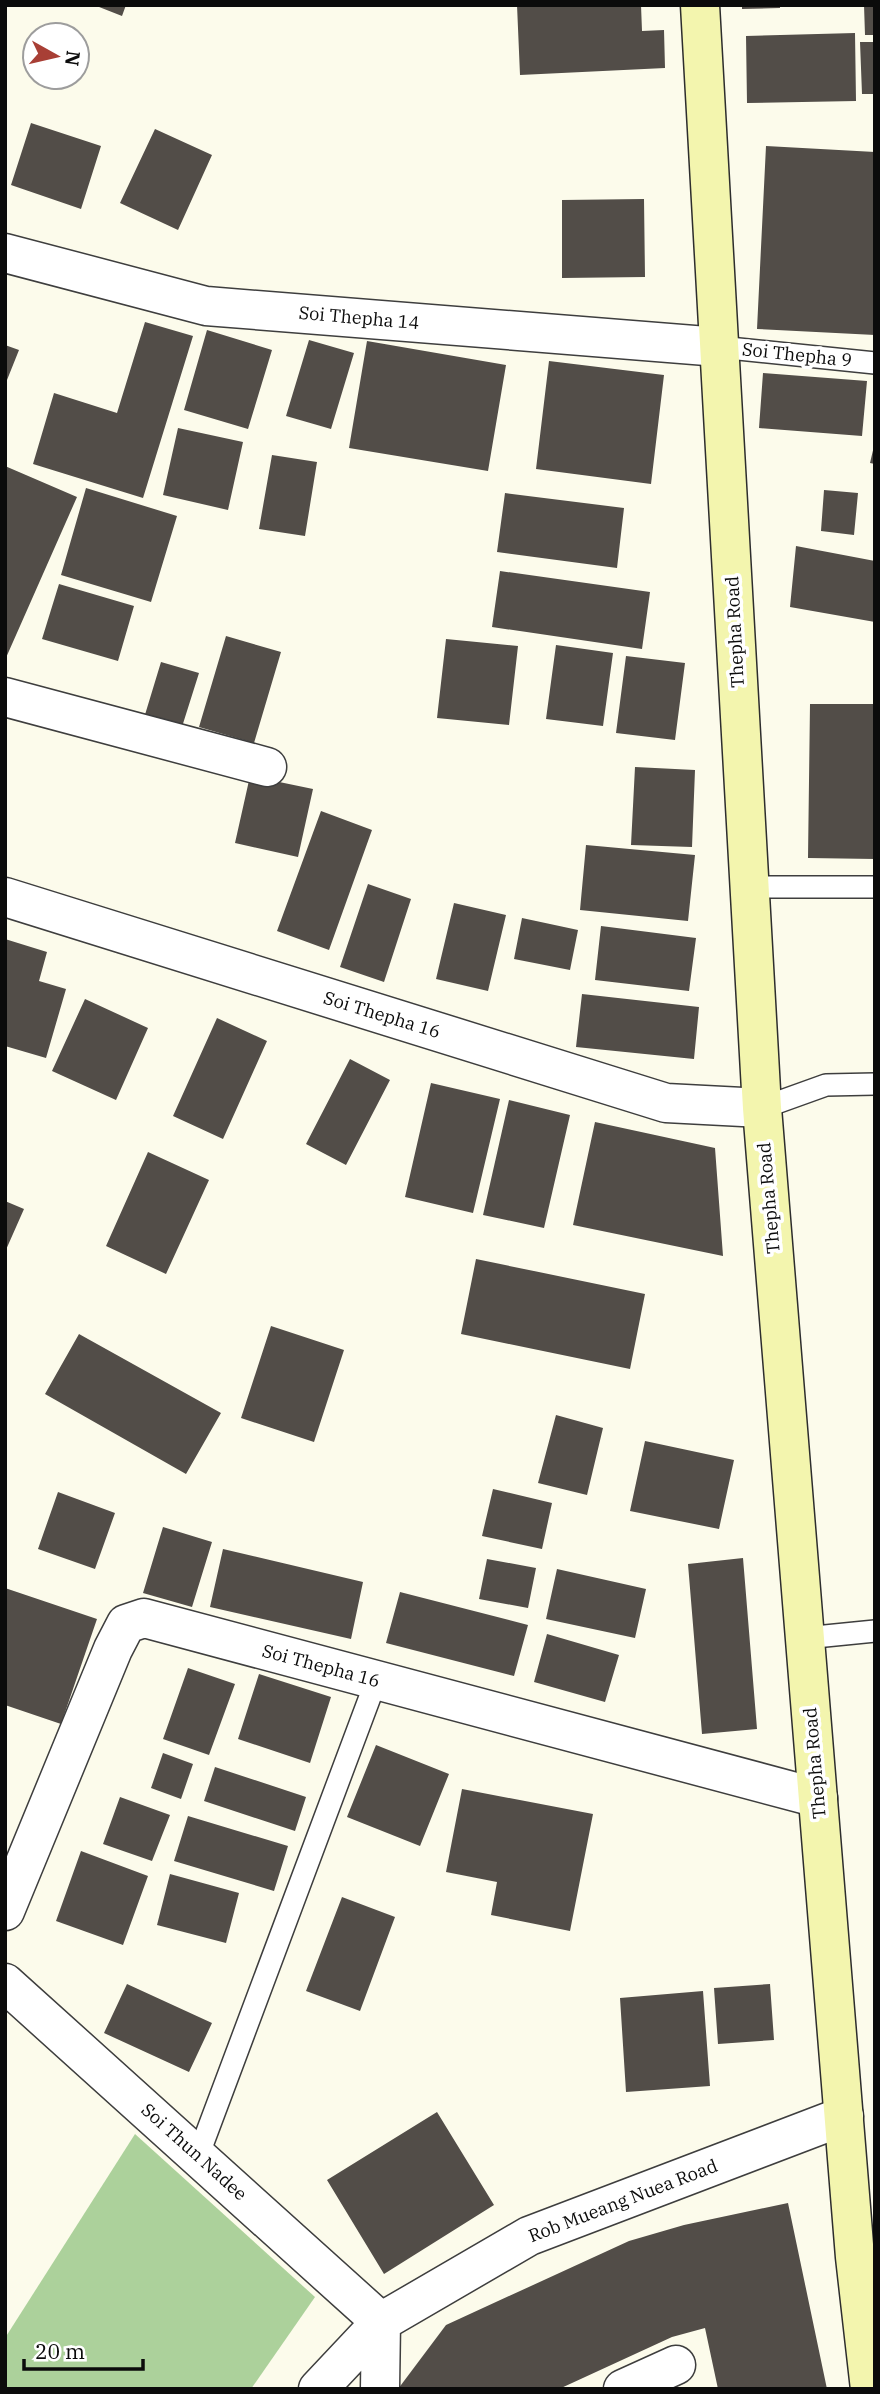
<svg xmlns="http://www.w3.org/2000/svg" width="880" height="2394" font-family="'IBM Plex Serif',serif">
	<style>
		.forest { fill: #acd19b }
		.building { fill: #524d48 }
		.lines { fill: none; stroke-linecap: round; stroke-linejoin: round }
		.lane-casing { stroke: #3e3e3e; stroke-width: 24 }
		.street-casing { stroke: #3e3e3e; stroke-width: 41 }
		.secondary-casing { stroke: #2d2d2d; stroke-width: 41 }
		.lane { stroke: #fff; stroke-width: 21 }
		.street { stroke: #fff; stroke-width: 38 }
		.secondary { stroke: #f3f5ae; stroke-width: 38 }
		.labels { text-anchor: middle; stroke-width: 7; stroke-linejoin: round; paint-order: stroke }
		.street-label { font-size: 18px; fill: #0b0b0b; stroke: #fff }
	</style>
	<rect width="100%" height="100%" fill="#fcfbeb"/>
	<path class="forest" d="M 135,2134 L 315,2297 L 251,2389 L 5,2389 L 5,2338 Z"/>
	<path class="building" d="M 94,5 L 126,5 L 122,16 Z
		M 517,5 L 641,5 L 642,31 L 664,30 L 665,68 L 520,75 Z
		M 742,5 L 780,5 L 780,8 L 742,9 Z
		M 864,5 L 875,5 L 875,35 L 865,35 Z
		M 855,33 L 856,101 L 747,103 L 746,36 Z
		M 860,42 L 875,42 L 875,94 L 862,94 Z
		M 31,123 L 101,146 L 81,209 L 11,185 Z
		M 155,129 L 212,155 L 178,230 L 120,203 Z
		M 766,146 L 875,152 L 875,335 L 757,329 Z
		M 644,199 L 645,277 L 562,278 L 562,200 Z
		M 145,322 L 193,336 L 143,498 L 33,464 L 54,393 L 117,413 Z
		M 207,330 L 272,350 L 248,429 L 184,410 Z
		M 309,340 L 354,353 L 331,429 L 286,416 Z
		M 367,341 L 506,365 L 488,471 L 349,448 Z
		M 5,345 L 19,350 L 5,385 Z
		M 549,361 L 664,375 L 651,484 L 536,469 Z
		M 763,373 L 867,381 L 862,436 L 759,428 Z
		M 178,428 L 243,442 L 228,510 L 163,495 Z
		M 874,446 L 875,446 L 875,464 L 870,463 Z
		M 272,455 L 317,462 L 305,536 L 259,529 Z
		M 5,466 L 77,497 L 5,660 Z
		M 86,488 L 177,516 L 151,602 L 61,575 Z
		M 824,490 L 858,493 L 854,535 L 821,531 Z
		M 505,493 L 624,508 L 617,568 L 497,552 Z
		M 796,546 L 875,561 L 875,622 L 790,607 Z
		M 500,571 L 650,592 L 642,649 L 492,627 Z
		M 59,584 L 134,606 L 118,661 L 42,639 Z
		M 226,636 L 281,652 L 254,743 L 199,727 Z
		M 446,639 L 518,646 L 509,725 L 437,718 Z
		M 556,645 L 613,653 L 603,726 L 546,719 Z
		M 626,656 L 685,663 L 675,740 L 616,733 Z
		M 161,662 L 199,673 L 181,730 L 144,718 Z
		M 810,704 L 875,704 L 875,859 L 808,858 Z
		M 635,767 L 695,770 L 692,847 L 631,845 Z
		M 250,776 L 313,789 L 298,857 L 235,843 Z
		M 321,811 L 372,830 L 329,950 L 277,931 Z
		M 586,845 L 695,855 L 688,921 L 580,910 Z
		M 368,884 L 411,899 L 384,982 L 340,967 Z
		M 454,903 L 506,915 L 488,991 L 436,979 Z
		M 522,918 L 578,930 L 570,970 L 514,959 Z
		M 601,926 L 696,938 L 689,991 L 595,980 Z
		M 5,939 L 47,952 L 39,981 L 66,989 L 46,1058 L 5,1046 Z
		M 582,994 L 699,1007 L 694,1059 L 576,1047 Z
		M 85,999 L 148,1028 L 116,1100 L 52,1071 Z
		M 217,1018 L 267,1041 L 223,1139 L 173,1116 Z
		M 350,1059 L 390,1080 L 346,1165 L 306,1144 Z
		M 431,1083 L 500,1099 L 473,1213 L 405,1197 Z
		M 509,1100 L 570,1115 L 544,1228 L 483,1215 Z
		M 595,1122 L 715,1148 L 723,1256 L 573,1225 Z
		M 148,1152 L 209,1180 L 166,1274 L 106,1246 Z
		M 5,1201 L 24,1209 L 5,1252 Z
		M 476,1259 L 645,1294 L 630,1369 L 461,1334 Z
		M 271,1326 L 344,1350 L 314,1442 L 241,1418 Z
		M 79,1334 L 221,1413 L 186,1474 L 45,1394 Z
		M 556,1415 L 603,1428 L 587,1495 L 538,1483 Z
		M 645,1441 L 734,1460 L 719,1529 L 630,1511 Z
		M 493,1489 L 552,1503 L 542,1549 L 482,1536 Z
		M 58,1492 L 115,1513 L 95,1569 L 38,1549 Z
		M 163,1527 L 212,1542 L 192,1607 L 143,1593 Z
		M 223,1549 L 363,1582 L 351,1639 L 210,1607 Z
		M 743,1558 L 757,1729 L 702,1734 L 688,1564 Z
		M 487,1559 L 536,1568 L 528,1608 L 479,1599 Z
		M 557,1569 L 646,1589 L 635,1638 L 546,1619 Z
		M 5,1588 L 97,1619 L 61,1724 L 5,1705 Z
		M 400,1592 L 528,1625 L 514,1676 L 386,1643 Z
		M 547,1634 L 619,1655 L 605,1702 L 534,1682 Z
		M 188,1668 L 235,1684 L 209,1755 L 163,1739 Z
		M 259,1674 L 331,1697 L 310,1763 L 238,1739 Z
		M 376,1745 L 449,1774 L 420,1846 L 347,1817 Z
		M 163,1753 L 193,1764 L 181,1799 L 151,1788 Z
		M 215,1767 L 306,1797 L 295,1831 L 204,1801 Z
		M 462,1789 L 593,1814 L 570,1931 L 491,1915 L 497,1882 L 446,1872 Z
		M 120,1797 L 170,1815 L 152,1861 L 103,1844 Z
		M 188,1816 L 288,1846 L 274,1891 L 174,1861 Z
		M 81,1851 L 148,1876 L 123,1945 L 56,1921 Z
		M 170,1874 L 239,1893 L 226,1943 L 157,1925 Z
		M 342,1897 L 395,1917 L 360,2011 L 306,1991 Z
		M 127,1984 L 212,2023 L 189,2072 L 104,2033 Z
		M 770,1984 L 774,2040 L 718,2044 L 714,1988 Z
		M 703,1991 L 710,2086 L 626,2092 L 620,1998 Z
		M 437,2112 L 494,2205 L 384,2274 L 327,2180 Z
		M 788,2203 L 827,2389 L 718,2389 L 705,2328 L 672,2337 L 559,2389 L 398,2389 L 446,2325 L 629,2241 L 684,2225 Z"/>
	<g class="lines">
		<g class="lane-casing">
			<path id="lane" d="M 719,347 L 875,363
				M 749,887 L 875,887
				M 762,1108 L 826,1085 L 875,1084
				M 805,1638 L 875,1631
				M 198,2156 L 376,1681"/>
		</g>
		<g class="street-casing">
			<path id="street" d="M 5,253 L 206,306 L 719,347
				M 5,697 L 267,767
				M 5,897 L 666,1103 L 762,1108
				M 5,1911 L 113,1649 L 126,1624 L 144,1618 L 818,1798
				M 5,1983 L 381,2322 L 380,2389
				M 318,2389 L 381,2322 L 529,2236 L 844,2116
				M 623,2389 L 676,2365"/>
		</g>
		<g class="secondary-casing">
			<path id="secondary" d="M 700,5 L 762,1108 L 855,2257 L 870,2389"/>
		</g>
		<use href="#lane" class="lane"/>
		<use href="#street" class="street"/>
		<use href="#secondary" class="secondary"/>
	</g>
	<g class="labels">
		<g class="street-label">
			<text transform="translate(359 318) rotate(5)" y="6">Soi Thepha 14</text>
			<text transform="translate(797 355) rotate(6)" y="6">Soi Thepha 9</text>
			<text transform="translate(735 632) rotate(-93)" y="6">Thepha Road</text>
			<text transform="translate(382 1015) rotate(17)" y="6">Soi Thepha 16</text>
			<text transform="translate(769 1198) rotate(-95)" y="6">Thepha Road</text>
			<text transform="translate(321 1666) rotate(15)" y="6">Soi Thepha 16</text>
			<text transform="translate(815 1763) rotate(-95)" y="6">Thepha Road</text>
			<text transform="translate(194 2152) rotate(42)" y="6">Soi Thun Nadee</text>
			<text transform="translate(623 2201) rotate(-21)" y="6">Rob Mueang Nuea Road</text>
		</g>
	</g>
	<rect width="880" height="2394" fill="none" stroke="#0b0b0b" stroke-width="14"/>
	<g transform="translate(56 56) rotate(98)"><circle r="33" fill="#ffffff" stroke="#9d9d9d" stroke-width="2"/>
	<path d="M0-5L12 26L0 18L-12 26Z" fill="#a83f35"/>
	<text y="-10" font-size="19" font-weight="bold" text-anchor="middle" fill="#0b0b0b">N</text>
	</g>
	<path d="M24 2359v10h119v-10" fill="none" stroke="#0b0b0b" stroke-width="3.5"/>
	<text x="35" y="2359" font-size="21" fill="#0b0b0b" stroke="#ffffff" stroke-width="5" paint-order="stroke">20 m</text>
</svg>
